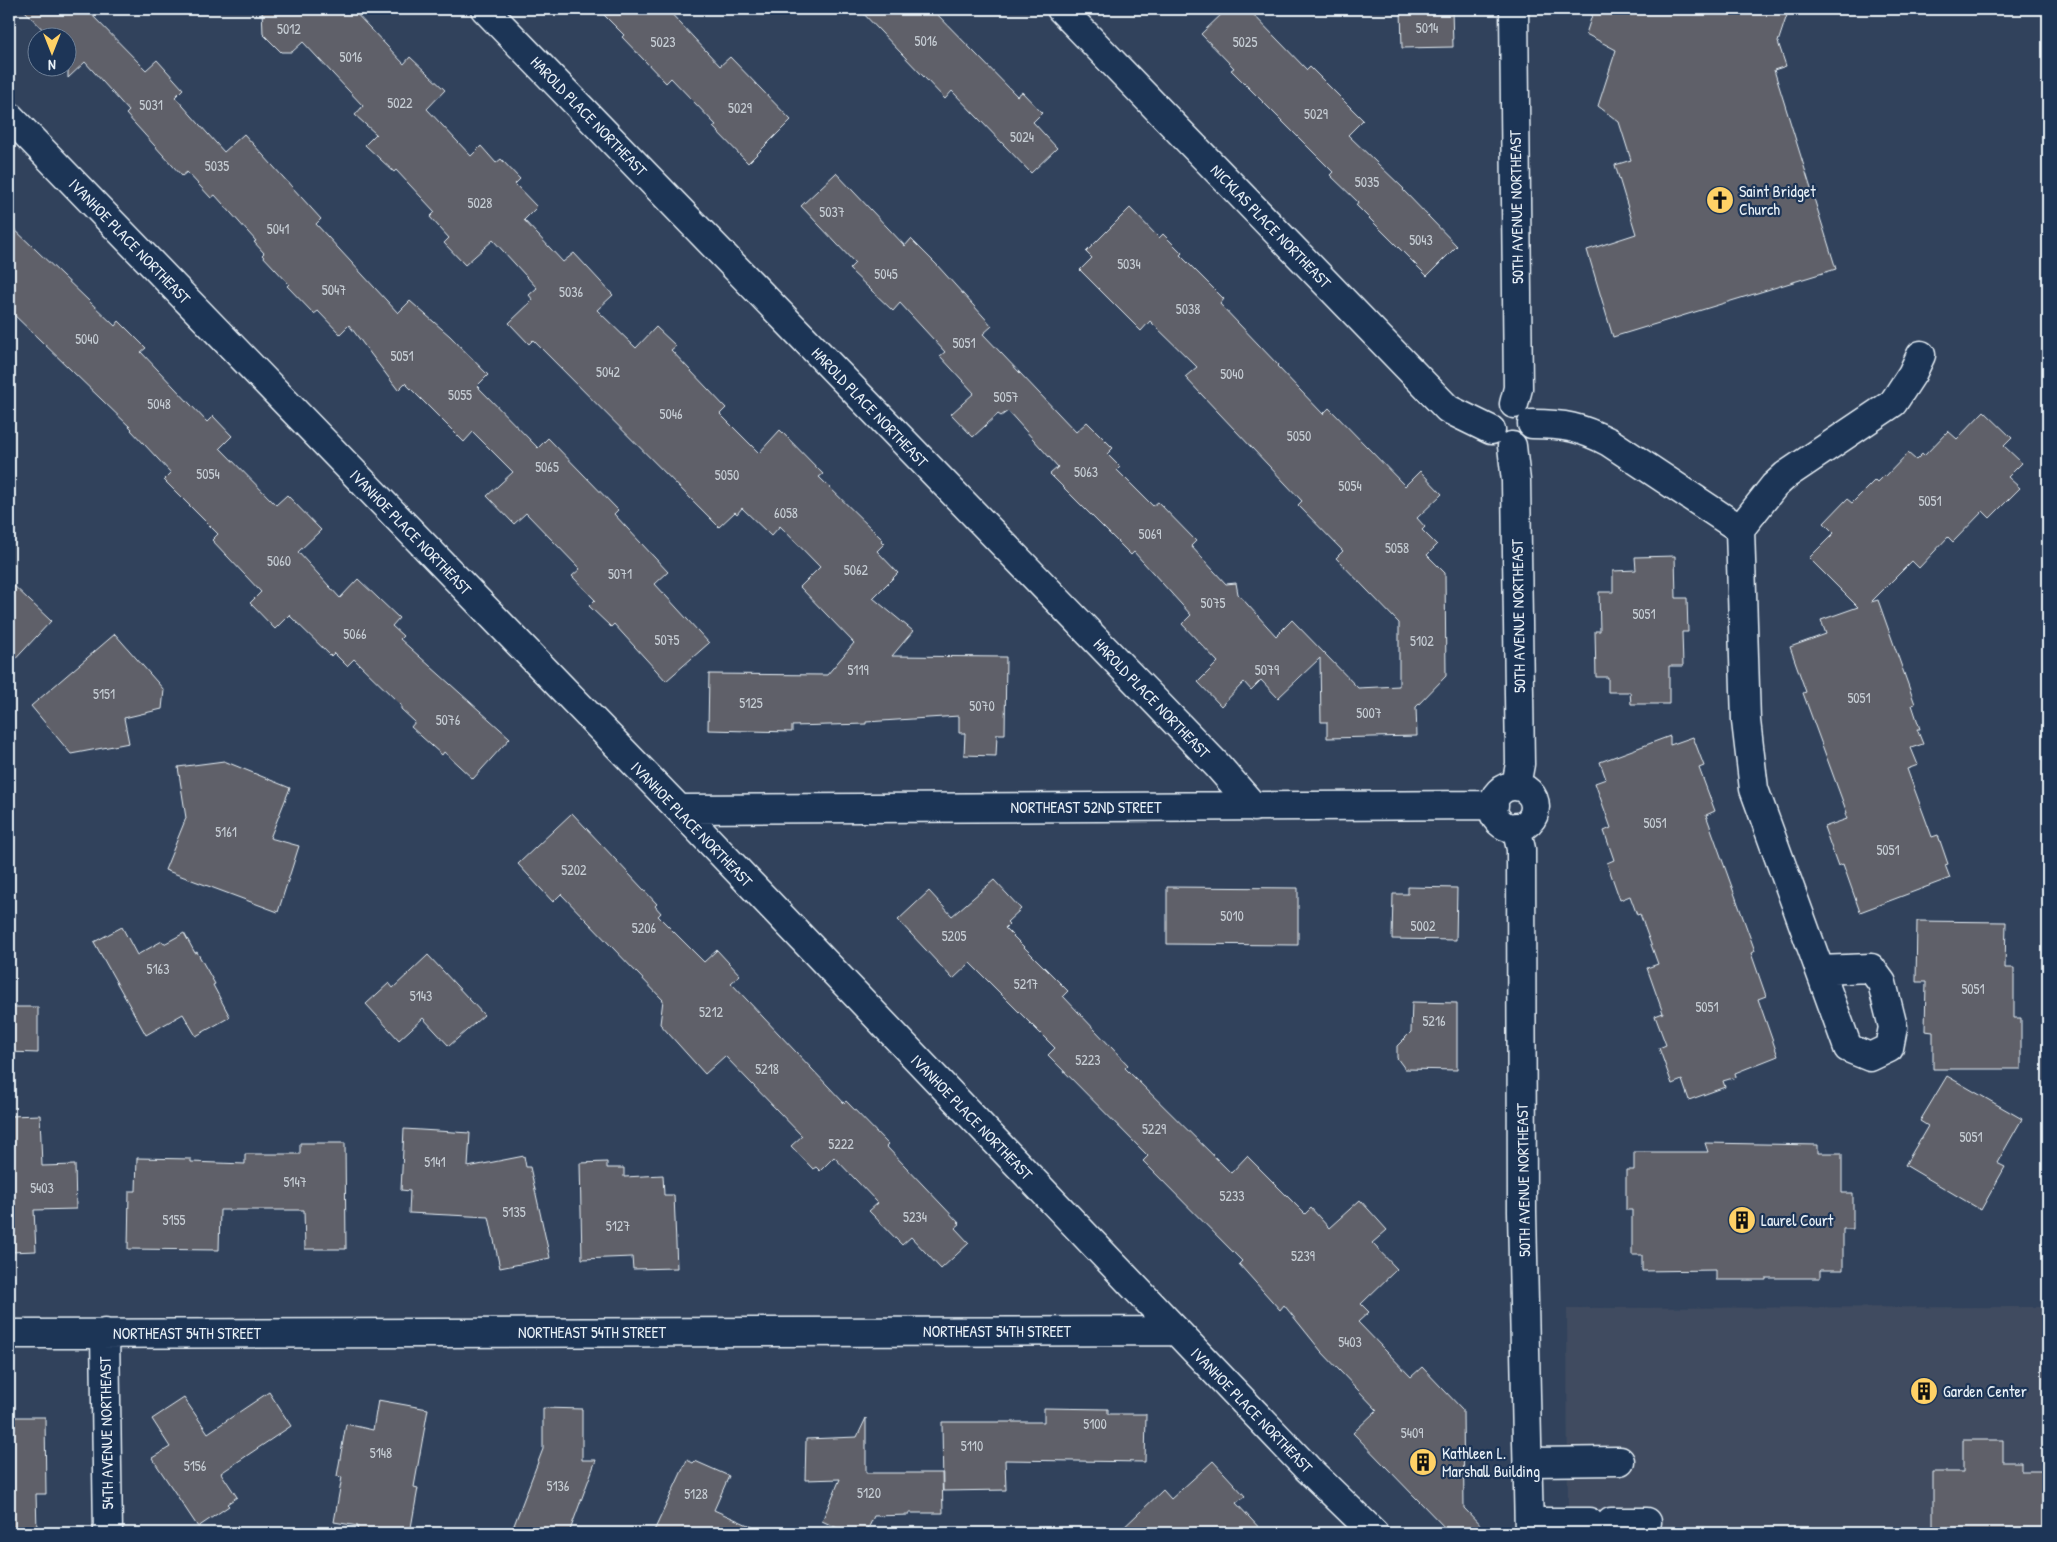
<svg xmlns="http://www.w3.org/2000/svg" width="2057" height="1542" font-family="'Patrick Hand',sans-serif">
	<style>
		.built { fill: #3f4b60 }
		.building { fill: #5f6169; stroke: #e8f1f8 }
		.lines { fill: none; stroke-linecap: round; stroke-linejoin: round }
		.minor-casing { stroke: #e8f1f8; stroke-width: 31 }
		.minor { stroke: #1d3557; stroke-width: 28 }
		.labels { text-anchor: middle; stroke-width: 4.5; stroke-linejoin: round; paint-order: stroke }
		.number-label { font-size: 14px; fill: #c6cdd4 }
		.street-label { font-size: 16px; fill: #e8f1f8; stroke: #1d3557 }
		.poi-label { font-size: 16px; fill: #e8f1f8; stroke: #1d3557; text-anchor: start }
	</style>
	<rect width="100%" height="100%" fill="#31425c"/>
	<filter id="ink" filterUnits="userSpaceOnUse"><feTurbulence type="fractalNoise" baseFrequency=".02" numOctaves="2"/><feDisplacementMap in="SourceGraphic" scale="10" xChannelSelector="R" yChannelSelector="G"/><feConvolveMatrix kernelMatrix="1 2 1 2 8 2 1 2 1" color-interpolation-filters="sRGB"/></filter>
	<g filter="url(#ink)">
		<path class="built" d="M 2048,1307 L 2048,1533 L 1568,1533 L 1567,1308 Z"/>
		<path class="building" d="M 23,9 L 86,9 L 146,70 L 157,60 L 183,89 L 175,97 L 224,152 L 244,134 L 321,219 L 316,224 L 398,313 L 410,301 L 450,336 L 488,375 L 477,386 L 538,448 L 548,438 L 618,510 L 614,514 L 668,572 L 655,584 L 709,643 L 666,681 L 614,624 L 611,627 L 589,606 L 595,600 L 572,576 L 580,569 L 526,513 L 514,524 L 487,496 L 513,472 L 473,432 L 464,442 L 405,383 L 398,390 L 349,325 L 340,334 L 318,311 L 314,314 L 287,286 L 289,284 L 262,255 L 264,253 L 254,242 L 256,241 L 215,195 L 211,198 L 187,172 L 182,176 L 126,114 L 129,111 L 85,62 L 68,78 L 68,38 L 51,38 Z
			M 262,9 L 352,9 L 404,64 L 410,57 L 445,90 L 427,109 L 471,156 L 481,146 L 496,163 L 501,159 L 520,179 L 515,184 L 537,207 L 524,220 L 563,262 L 574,253 L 613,295 L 597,310 L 636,348 L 656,327 L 676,346 L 671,350 L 726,408 L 720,414 L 759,453 L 780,430 L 823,474 L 819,477 L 883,540 L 881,541 L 884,544 L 877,551 L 898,573 L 873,598 L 913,631 L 892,656 L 1006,657 L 1005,734 L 997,734 L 996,756 L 964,755 L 965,733 L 959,733 L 959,716 L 866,722 L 866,724 L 792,726 L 792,732 L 708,730 L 709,674 L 827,675 L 854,643 L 800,587 L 820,567 L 780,526 L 771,536 L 742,508 L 737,514 L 735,512 L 719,527 L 533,340 L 529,344 L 509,323 L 533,300 L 529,295 L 537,288 L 493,240 L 465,265 L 444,243 L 449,238 L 430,217 L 435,212 L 396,170 L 394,172 L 365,145 L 376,134 L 355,115 L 363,106 L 303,42 L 292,52 L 281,52 L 263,34 Z
			M 598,9 L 667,9 L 720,66 L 730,57 L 791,120 L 748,163 L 713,127 L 716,125 L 671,78 L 666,83 L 622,37 L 624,35 Z
			M 859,9 L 932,9 L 1017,96 L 1022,92 L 1042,113 L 1033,122 L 1057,148 L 1031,173 L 952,91 L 945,99 Z
			M 1227,9 L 1248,9 L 1307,70 L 1310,67 L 1363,120 L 1348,135 L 1404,189 L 1403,190 L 1457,246 L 1427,276 L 1356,205 L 1358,202 L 1330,175 L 1333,172 L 1231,70 L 1234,68 L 1201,34 Z
			M 1401,9 L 1452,9 L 1453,47 L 1402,48 Z
			M 1594,9 L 1789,9 L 1778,42 L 1786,66 L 1774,70 L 1836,269 L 1613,337 L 1587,250 L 1636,234 L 1615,165 L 1631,160 L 1619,122 L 1598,106 L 1616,50 L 1586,34 Z
			M 836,173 L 905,246 L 911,239 L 936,264 L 992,326 L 983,334 L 1076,432 L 1087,422 L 1113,448 L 1107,454 L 1120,467 L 1117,470 L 1153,506 L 1158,502 L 1196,541 L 1191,546 L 1226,584 L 1236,583 L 1238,594 L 1276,636 L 1292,620 L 1358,688 L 1399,686 L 1399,623 L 1336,558 L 1343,551 L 1298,505 L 1302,501 L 1185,377 L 1197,367 L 1150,321 L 1141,331 L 1080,270 L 1092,258 L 1086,252 L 1130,208 L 1159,238 L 1163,234 L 1182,253 L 1180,255 L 1224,299 L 1220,304 L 1278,365 L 1277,366 L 1323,414 L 1329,408 L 1405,486 L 1420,471 L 1442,494 L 1417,518 L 1425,527 L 1422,530 L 1437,545 L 1427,555 L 1445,573 L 1446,676 L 1416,707 L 1417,736 L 1327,738 L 1327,722 L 1321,722 L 1320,658 L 1278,698 L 1261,680 L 1251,690 L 1244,682 L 1221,706 L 1198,682 L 1218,662 L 1182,624 L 1191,615 L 1134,552 L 1131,555 L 1050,474 L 1058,467 L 1008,411 L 1001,416 L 998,414 L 973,437 L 951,414 L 974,393 L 940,356 L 945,352 L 900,303 L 893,311 L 849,269 L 855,263 L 801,206 Z
			M 9,224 L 115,326 L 119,321 L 146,348 L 141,352 L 207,422 L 213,416 L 232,436 L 220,448 L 276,505 L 287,495 L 321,530 L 298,552 L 340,598 L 358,579 L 399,618 L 392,626 L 403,636 L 400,639 L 510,738 L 473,779 L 444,752 L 442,755 L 411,727 L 415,722 L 401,709 L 401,705 L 354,659 L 347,666 L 334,653 L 331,656 L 289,615 L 275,629 L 250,603 L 261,592 L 212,540 L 218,534 L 164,480 L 171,473 L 131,430 L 132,429 L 9,310 Z
			M 1984,411 L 2012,438 L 2004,446 L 2022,463 L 2008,477 L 2020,488 L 1990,518 L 1983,511 L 1953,542 L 1948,537 L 1919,568 L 1912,561 L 1871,602 L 1878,600 L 1915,704 L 1912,705 L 1920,729 L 1917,729 L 1923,744 L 1911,748 L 1918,765 L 1907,769 L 1932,837 L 1938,835 L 1948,864 L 1945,865 L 1950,878 L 1860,912 L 1843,864 L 1838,866 L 1824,827 L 1847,819 L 1845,814 L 1847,813 L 1803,693 L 1806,692 L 1790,647 L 1826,634 L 1821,620 L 1858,607 L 1809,558 L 1834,533 L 1824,523 L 1847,499 L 1852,503 L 1875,480 L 1877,482 L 1884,475 L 1885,477 L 1908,453 L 1916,460 L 1922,454 L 1924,456 L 1948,431 L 1957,439 Z
			M 1675,556 L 1676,598 L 1687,598 L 1688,632 L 1682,632 L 1683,666 L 1669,666 L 1669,704 L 1631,704 L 1630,692 L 1608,692 L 1608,677 L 1596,677 L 1595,631 L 1600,631 L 1599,592 L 1613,592 L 1613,571 L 1636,570 L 1635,557 Z
			M 9,581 L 51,621 L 9,666 Z
			M 115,634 L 164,690 L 162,709 L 124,718 L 129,743 L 71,754 L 31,706 Z
			M 1670,736 L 1670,745 L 1693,737 L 1704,766 L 1699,768 L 1715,811 L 1706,815 L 1755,951 L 1751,953 L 1766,996 L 1758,999 L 1778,1056 L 1735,1073 L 1736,1077 L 1723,1081 L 1725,1087 L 1689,1100 L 1682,1080 L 1672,1084 L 1659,1048 L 1666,1045 L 1655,1016 L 1663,1013 L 1647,968 L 1658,964 L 1640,914 L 1637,915 L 1630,896 L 1620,900 L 1607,863 L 1614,860 L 1604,831 L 1611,828 L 1595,783 L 1606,779 L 1600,762 Z
			M 224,761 L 290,788 L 270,838 L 299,846 L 278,912 L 165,870 L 186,818 L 178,767 Z
			M 572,813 L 657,904 L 655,906 L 661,913 L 658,916 L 704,962 L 717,950 L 740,975 L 731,983 L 844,1103 L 846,1101 L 888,1144 L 886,1146 L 960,1224 L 955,1228 L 969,1243 L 941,1269 L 911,1237 L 902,1245 L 869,1211 L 878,1203 L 834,1157 L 820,1171 L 816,1167 L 813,1169 L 791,1146 L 802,1136 L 725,1056 L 705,1074 L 660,1024 L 663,1000 L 561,894 L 553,902 L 518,864 Z
			M 994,880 L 1021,909 L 1007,922 L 1009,924 L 1005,928 L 1068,991 L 1063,996 L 1128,1065 L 1125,1068 L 1231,1173 L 1247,1156 L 1305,1214 L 1311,1208 L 1329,1228 L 1360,1200 L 1387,1230 L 1372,1243 L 1397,1269 L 1361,1304 L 1369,1312 L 1358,1322 L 1411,1377 L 1422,1367 L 1463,1410 L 1464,1508 L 1488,1533 L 1450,1533 L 1353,1433 L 1377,1410 L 1321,1351 L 1284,1305 L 1280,1310 L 1239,1264 L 1242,1261 L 1143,1161 L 1148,1156 L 1048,1055 L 1055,1048 L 970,963 L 953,979 L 898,920 L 929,891 L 952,916 Z
			M 1167,887 L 1298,888 L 1298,945 L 1167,944 Z
			M 1408,887 L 1457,888 L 1456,940 L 1392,939 L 1393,894 L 1408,894 Z
			M 1917,921 L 2006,922 L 2005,968 L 2014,968 L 2014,1018 L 2021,1018 L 2021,1069 L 1933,1069 L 1933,1032 L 1925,1031 L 1926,982 L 1916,982 Z
			M 122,927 L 137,955 L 162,941 L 164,944 L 184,933 L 195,953 L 197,952 L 215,984 L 213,985 L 230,1017 L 196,1036 L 183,1014 L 146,1035 L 94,942 Z
			M 428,955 L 484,1015 L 449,1046 L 423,1018 L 399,1040 L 366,1004 L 389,983 L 393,988 Z
			M 1412,1002 L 1457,1003 L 1457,1070 L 1405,1069 L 1397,1058 L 1397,1046 L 1411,1032 Z
			M 9,1007 L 38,1007 L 38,1053 L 9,1052 Z
			M 1947,1076 L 2022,1119 L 1997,1163 L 2005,1167 L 1981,1210 L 1905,1165 L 1928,1126 L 1920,1121 Z
			M 40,1115 L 42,1166 L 75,1165 L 76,1209 L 34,1210 L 36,1251 L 9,1252 L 9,1116 Z
			M 404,1129 L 470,1133 L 468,1167 L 524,1156 L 526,1167 L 530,1167 L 550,1258 L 500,1268 L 489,1217 L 409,1213 L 410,1191 L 401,1190 Z
			M 300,1143 L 345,1143 L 346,1249 L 305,1249 L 304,1210 L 220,1210 L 219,1250 L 128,1249 L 129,1191 L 136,1191 L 137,1158 L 191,1159 L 191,1162 L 245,1164 L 245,1154 L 300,1154 Z
			M 1705,1143 L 1818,1145 L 1818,1153 L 1842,1153 L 1842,1193 L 1853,1193 L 1853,1229 L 1843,1229 L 1843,1270 L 1820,1270 L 1820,1278 L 1766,1278 L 1766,1280 L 1716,1280 L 1716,1270 L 1642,1271 L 1642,1255 L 1632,1255 L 1632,1210 L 1626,1210 L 1626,1170 L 1634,1170 L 1634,1152 L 1708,1152 Z
			M 607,1162 L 607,1168 L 624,1168 L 624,1177 L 663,1175 L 664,1195 L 674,1195 L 677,1268 L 633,1269 L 632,1257 L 582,1259 L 580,1163 Z
			M 269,1392 L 291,1426 L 221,1473 L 237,1497 L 227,1504 L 229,1506 L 198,1527 L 152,1458 L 170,1447 L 152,1419 L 184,1398 L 208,1433 Z
			M 378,1400 L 428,1409 L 414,1487 L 418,1488 L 410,1533 L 356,1533 L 358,1526 L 334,1522 L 342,1477 L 337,1476 L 346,1424 L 373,1430 Z
			M 543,1408 L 582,1409 L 582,1460 L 596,1460 L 569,1533 L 511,1533 L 543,1449 Z
			M 1044,1408 L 1108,1409 L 1108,1414 L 1146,1414 L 1145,1462 L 1005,1460 L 1006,1490 L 943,1491 L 942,1422 L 1044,1422 Z
			M 9,1417 L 45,1417 L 46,1494 L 36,1494 L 37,1530 L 9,1530 Z
			M 866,1418 L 866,1473 L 942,1473 L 943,1513 L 909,1513 L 909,1515 L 874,1516 L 866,1533 L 848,1533 L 822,1521 L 840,1479 L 805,1480 L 806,1439 L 857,1437 Z
			M 1963,1440 L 2003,1440 L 2003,1462 L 2021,1462 L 2021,1471 L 2048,1471 L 2048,1533 L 1933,1533 L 1933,1472 L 1963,1472 Z
			M 687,1460 L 693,1463 L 695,1461 L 729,1476 L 714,1510 L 766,1533 L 653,1533 Z
			M 1213,1461 L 1245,1496 L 1236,1503 L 1264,1533 L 1118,1533 L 1163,1490 L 1171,1499 Z"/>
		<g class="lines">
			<g class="minor-casing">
				<path id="minor" d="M 485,9 L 1218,766 L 1254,807
					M 1061,9 L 1448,409 L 1491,430
					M 1514,9 L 1518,388 L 1514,404
					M 9,116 L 679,809 L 1307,1468 L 1374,1533
					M 1532,424 C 1564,424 1580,427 1609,442 L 1740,529 L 1746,721 L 1754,789 L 1848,1048 L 1870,1057 L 1889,1048 L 1893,1027 L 1882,983 L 1871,968 L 1820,970
					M 1512,446 L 1516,481 L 1520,764 L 1516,786
					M 1740,529 L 1774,486 L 1786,475 L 1893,403 L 1912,374 L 1921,355
					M1493 807a21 21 0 1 1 42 0a21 21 0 1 1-42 0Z
					M 679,809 L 1494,805
					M 1516,827 L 1521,849 L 1522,1212 L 1529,1533
					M 105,1333 L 108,1533
					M 9,1334 L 1176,1331
					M 1528,1462 L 1620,1461
					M 1529,1522 L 1589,1522
					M 1611,1522 L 1647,1522"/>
			</g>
			<use href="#minor" class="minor"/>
		</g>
	</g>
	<defs>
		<g id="church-disc" transform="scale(1.4375)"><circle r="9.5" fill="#ffd166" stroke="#1d3557"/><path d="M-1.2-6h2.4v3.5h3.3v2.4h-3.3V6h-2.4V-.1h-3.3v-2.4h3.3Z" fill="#111"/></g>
		<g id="building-disc" transform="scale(1.4375)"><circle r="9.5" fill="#ffd166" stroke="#1d3557"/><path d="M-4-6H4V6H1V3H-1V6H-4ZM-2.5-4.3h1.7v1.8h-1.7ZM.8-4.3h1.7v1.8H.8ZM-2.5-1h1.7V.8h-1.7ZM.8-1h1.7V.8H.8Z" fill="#111"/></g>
	</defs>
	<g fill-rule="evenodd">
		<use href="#church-disc" x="1720" y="200"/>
		<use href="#building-disc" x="1742" y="1220"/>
		<use href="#building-disc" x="1924" y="1391"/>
		<use href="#building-disc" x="1423" y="1462"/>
	</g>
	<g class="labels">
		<g class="number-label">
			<text x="1427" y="33">5014</text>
			<text x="289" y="34">5012</text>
			<text x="926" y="46">5016</text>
			<text x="663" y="47">5023</text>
			<text x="1245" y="47">5025</text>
			<text x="351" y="62">5016</text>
			<text x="400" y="108">5022</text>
			<text x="151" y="110">5031</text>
			<text x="740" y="113">5029</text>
			<text x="1316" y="119">5029</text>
			<text x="1022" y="142">5024</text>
			<text x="217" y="171">5035</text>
			<text x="1367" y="187">5035</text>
			<text x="480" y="208">5028</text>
			<text x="832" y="217">5037</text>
			<text x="278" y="234">5041</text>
			<text x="1421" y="245">5043</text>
			<text x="1129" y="269">5034</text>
			<text x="886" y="279">5045</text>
			<text x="334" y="295">5047</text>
			<text x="571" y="297">5036</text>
			<text x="1188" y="314">5038</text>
			<text x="87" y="344">5040</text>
			<text x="964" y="348">5051</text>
			<text x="402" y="361">5051</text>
			<text x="608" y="377">5042</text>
			<text x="1232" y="379">5040</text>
			<text x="460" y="400">5055</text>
			<text x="1006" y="402">5057</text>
			<text x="159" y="409">5048</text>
			<text x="671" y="419">5046</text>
			<text x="1299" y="441">5050</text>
			<text x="547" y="472">5065</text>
			<text x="1086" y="477">5063</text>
			<text x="208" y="479">5054</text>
			<text x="727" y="480">5050</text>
			<text x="1350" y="491">5054</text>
			<text x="1930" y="506">5051</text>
			<text x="786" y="518">6058</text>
			<text x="1150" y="539">5069</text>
			<text x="1397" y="553">5058</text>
			<text x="279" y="566">5060</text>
			<text x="856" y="575">5062</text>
			<text x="620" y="579">5071</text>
			<text x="1213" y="608">5075</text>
			<text x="1644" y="619">5051</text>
			<text x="355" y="639">5066</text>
			<text x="667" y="645">5075</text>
			<text x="1422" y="646">5102</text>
			<text x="858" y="675">5119</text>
			<text x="1267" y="675">5079</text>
			<text x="104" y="699">5151</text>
			<text x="1859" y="703">5051</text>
			<text x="751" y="708">5125</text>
			<text x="982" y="711">5070</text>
			<text x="1369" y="718">5007</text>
			<text x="448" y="725">5076</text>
			<text x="1655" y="828">5051</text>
			<text x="226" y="837">5161</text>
			<text x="1888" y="855">5051</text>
			<text x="574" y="875">5202</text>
			<text x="1232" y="921">5010</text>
			<text x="1423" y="931">5002</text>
			<text x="644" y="933">5206</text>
			<text x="954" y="941">5205</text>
			<text x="158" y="974">5163</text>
			<text x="1026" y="989">5217</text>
			<text x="1973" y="994">5051</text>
			<text x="421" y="1001">5143</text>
			<text x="1707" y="1012">5051</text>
			<text x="711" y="1017">5212</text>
			<text x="1434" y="1026">5216</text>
			<text x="1088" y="1065">5223</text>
			<text x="767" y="1074">5218</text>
			<text x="1154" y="1134">5229</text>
			<text x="1971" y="1142">5051</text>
			<text x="841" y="1149">5222</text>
			<text x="435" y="1167">5141</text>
			<text x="295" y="1187">5147</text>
			<text x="42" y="1193">5403</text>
			<text x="1232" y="1201">5233</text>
			<text x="514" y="1217">5135</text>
			<text x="915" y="1222">5234</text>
			<text x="174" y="1225">5155</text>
			<text x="618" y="1231">5127</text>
			<text x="1303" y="1261">5239</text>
			<text x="1350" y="1347">5403</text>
			<text x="1095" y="1429">5100</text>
			<text x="1412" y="1438">5409</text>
			<text x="972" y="1451">5110</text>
			<text x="381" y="1458">5148</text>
			<text x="195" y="1471">5156</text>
			<text x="558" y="1491">5136</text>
			<text x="869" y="1498">5120</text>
			<text x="696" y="1499">5128</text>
		</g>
		<g class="street-label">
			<text transform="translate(589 116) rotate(46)" y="6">HAROLD PLACE NORTHEAST</text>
			<text transform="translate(1516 207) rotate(-91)" y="6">50TH AVENUE NORTHEAST</text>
			<text transform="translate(1271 226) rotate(46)" y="6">NICKLAS PLACE NORTHEAST</text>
			<text transform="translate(130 241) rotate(46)" y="6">IVANHOE PLACE NORTHEAST</text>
			<text transform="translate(870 407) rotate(46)" y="6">HAROLD PLACE NORTHEAST</text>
			<text transform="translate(411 532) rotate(46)" y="6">IVANHOE PLACE NORTHEAST</text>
			<text transform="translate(1518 616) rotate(-91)" y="6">50TH AVENUE NORTHEAST</text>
			<text transform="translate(1152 698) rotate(46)" y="6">HAROLD PLACE NORTHEAST</text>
			<text x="1086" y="813">NORTHEAST 52ND STREET</text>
			<text transform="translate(692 824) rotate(46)" y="6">IVANHOE PLACE NORTHEAST</text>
			<text transform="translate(972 1117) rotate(46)" y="6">IVANHOE PLACE NORTHEAST</text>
			<text transform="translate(1523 1180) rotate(-91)" y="6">50TH AVENUE NORTHEAST</text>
			<text x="997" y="1337">NORTHEAST 54TH STREET</text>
			<text x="592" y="1338">NORTHEAST 54TH STREET</text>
			<text x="187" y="1339">NORTHEAST 54TH STREET</text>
			<text transform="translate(1252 1410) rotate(46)" y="6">IVANHOE PLACE NORTHEAST</text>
			<text transform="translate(106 1433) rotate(-91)" y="6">54TH AVENUE NORTHEAST</text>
		</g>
		<g class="poi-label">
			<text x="1739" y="197">Saint Bridget<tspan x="1739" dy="18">Church</tspan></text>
			<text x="1761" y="1226">Laurel Court</text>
			<text x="1943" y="1397">Garden Center</text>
			<text x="1442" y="1459">Kathleen L.<tspan x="1442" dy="18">Marshall Building</tspan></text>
		</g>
	</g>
	<rect width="2057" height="1542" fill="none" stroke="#1d3557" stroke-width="30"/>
	<rect x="15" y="15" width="2027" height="1512" fill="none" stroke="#e8f1f8" stroke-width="2" filter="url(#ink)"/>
	<g transform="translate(52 52) rotate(180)"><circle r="24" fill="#1d3557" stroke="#6e8097"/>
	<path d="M0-4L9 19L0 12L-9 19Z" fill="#ffd166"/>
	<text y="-8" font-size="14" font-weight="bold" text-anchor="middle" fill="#e8f1f8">N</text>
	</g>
</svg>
